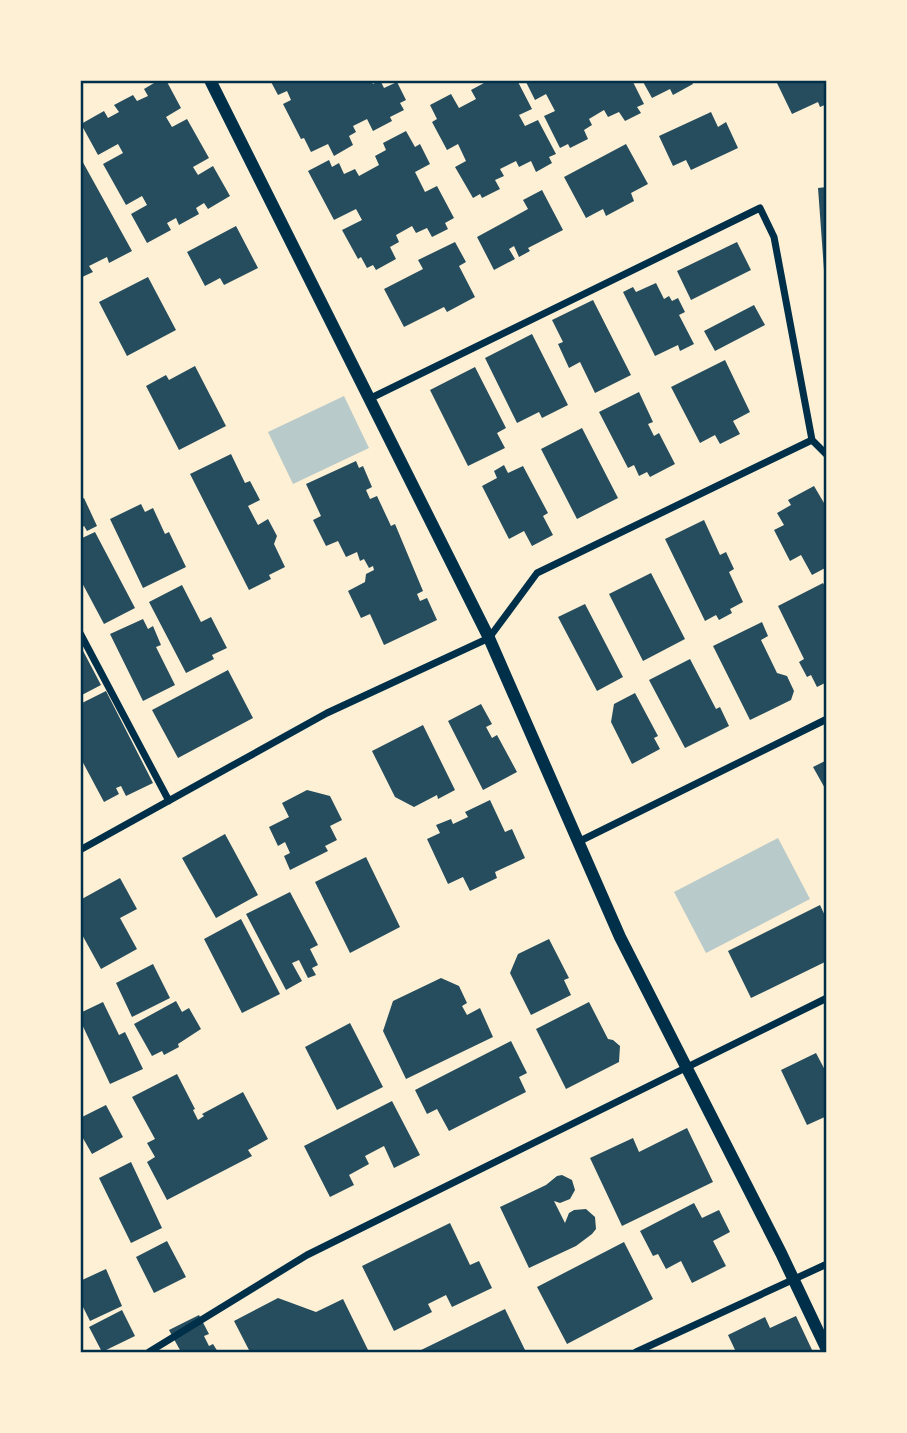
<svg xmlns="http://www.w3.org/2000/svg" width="907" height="1433" font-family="Barlow,sans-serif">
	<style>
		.green { fill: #b9caca }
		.building { fill: #264d5e }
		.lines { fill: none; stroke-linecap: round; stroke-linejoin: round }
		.minor { stroke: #003049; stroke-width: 7 }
		.tertiary { stroke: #003049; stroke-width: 12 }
		.neatline { fill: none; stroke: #003049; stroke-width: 2.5 }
	</style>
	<rect width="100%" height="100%" fill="#fdf0d5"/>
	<path class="green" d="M 344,396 L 369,448 L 293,484 L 268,432 Z
		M 778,838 L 810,899 L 706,953 L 674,892 Z"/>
	<path class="building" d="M 159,80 L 166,80 L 181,108 L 166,117 L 172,127 L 187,119 L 209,158 L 193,167 L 198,175 L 213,166 L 230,196 L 208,209 L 204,203 L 196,208 L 199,214 L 179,225 L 176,218 L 167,223 L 171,230 L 147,243 L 131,214 L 147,205 L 142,196 L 126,205 L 103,164 L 123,153 L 118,144 L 98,155 L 81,124 L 104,111 L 108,118 L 119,112 L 114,105 L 133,95 L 137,101 L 148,96 L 144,89 Z
		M 270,80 L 371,80 L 373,84 L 380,80 L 384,88 L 397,82 L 406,100 L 400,103 L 404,110 L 390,117 L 392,121 L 373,131 L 367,119 L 353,126 L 356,132 L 349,136 L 353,145 L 334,156 L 328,144 L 311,152 L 304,138 L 301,139 L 283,104 L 291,100 L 287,91 L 278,95 Z
		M 482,80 L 517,80 L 532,109 L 519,115 L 525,126 L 538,120 L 556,154 L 549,157 L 552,163 L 536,172 L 531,161 L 519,167 L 516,161 L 500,169 L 504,176 L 495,180 L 500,189 L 482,198 L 480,194 L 473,198 L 455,167 L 466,161 L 458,144 L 447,150 L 432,122 L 437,119 L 430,105 L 451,94 L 459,108 L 476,99 L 471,90 L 484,83 Z
		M 525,80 L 632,80 L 644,104 L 637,107 L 641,113 L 625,121 L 619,112 L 608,117 L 604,110 L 589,119 L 592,125 L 584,130 L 588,139 L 570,148 L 568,144 L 560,148 L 544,116 L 555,111 L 546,94 L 535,100 Z
		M 642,80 L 691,80 L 693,84 L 673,95 L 670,89 L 652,98 Z
		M 782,80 L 827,80 L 827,104 L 820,107 L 818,102 L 792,114 L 777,83 Z
		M 711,112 L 718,127 L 726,122 L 738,148 L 691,170 L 686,160 L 673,166 L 659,136 Z
		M 406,131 L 415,147 L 420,144 L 430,164 L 415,172 L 425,192 L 437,186 L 454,218 L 445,223 L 448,229 L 432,237 L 427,228 L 416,233 L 412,226 L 396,235 L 399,242 L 390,247 L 396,259 L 376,270 L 373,265 L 367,268 L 361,257 L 358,259 L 342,230 L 362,220 L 356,209 L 334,220 L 308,171 L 329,160 L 332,167 L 339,163 L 344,174 L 355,169 L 359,176 L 379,165 L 375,156 L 386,150 L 383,143 Z
		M 626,144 L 648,184 L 631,193 L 634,201 L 606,216 L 603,209 L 586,218 L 564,177 Z
		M 80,157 L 132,251 L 109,263 L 107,257 L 89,266 L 93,272 L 80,278 Z
		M 827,187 L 827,270 L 824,270 L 818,188 Z
		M 542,190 L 563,230 L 528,248 L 530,251 L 519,257 L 514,246 L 509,249 L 515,259 L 494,270 L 477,237 L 528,209 L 523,200 Z
		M 236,226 L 258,268 L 224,285 L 220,278 L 205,286 L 187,252 Z
		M 455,242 L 466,262 L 459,266 L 475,297 L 447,312 L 444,307 L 404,327 L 384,289 L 423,269 L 418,260 Z
		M 737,242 L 751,270 L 691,300 L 677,271 Z
		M 148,277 L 176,330 L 127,356 L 99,302 Z
		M 656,283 L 664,299 L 669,296 L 672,301 L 678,298 L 685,312 L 679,315 L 694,344 L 680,351 L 678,345 L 655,356 L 623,292 L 633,287 L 636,292 Z
		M 593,300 L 631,375 L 595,393 L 580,362 L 569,368 L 558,344 L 563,342 L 552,320 Z
		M 754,305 L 765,325 L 715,351 L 704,331 Z
		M 532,334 L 568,405 L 542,418 L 539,412 L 517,423 L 485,358 Z
		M 725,360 L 750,412 L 733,421 L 740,434 L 720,444 L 715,435 L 700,443 L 671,387 Z
		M 195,366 L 226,426 L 179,450 L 146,386 L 166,375 L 169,380 Z
		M 475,367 L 506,428 L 497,433 L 505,448 L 468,466 L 430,390 Z
		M 639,392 L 653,422 L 648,424 L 654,436 L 659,433 L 675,464 L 650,477 L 647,472 L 639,476 L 634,465 L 628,468 L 599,412 Z
		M 582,428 L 618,498 L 577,519 L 541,449 Z
		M 231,454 L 245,483 L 250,481 L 260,500 L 248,506 L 258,525 L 268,519 L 277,536 L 274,544 L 285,567 L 269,575 L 271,579 L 249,590 L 190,474 Z
		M 356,461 L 359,468 L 363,466 L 372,487 L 366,490 L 370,499 L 377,496 L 391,526 L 395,524 L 423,591 L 417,594 L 420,601 L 427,598 L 437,620 L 384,645 L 370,614 L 361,618 L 348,591 L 365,582 L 366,574 L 374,570 L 373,566 L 369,568 L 364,559 L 360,561 L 357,552 L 346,557 L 338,541 L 326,546 L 313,520 L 321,516 L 306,484 Z
		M 504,465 L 508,473 L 523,466 L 548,513 L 543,516 L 553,535 L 532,546 L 524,531 L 509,539 L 482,486 L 497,478 L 494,471 Z
		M 814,486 L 827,508 L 827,567 L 812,575 L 801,555 L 790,561 L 774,530 L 784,525 L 777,513 L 791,505 L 788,500 Z
		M 84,498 L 97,526 L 87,531 L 84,526 L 80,528 L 80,500 Z
		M 141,504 L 145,512 L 153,508 L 165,534 L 169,532 L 186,567 L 143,588 L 110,519 Z
		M 704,520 L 720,555 L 726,552 L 734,569 L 729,572 L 743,602 L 730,609 L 732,613 L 719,620 L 716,615 L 705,621 L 665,539 Z
		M 95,532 L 135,608 L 104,624 L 80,579 L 80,539 Z
		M 651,573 L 685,639 L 643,661 L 609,594 Z
		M 823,583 L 827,590 L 827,682 L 817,687 L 811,675 L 807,677 L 799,662 L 804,659 L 778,606 Z
		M 182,585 L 201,622 L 211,617 L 227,648 L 212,655 L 214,659 L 186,673 L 149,602 Z
		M 585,604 L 623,677 L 597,691 L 558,617 Z
		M 143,619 L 148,629 L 153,626 L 161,645 L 156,647 L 175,685 L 143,701 L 110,634 Z
		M 762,622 L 768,636 L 761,640 L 777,673 L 787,676 L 794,691 L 791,700 L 750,720 L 713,646 Z
		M 80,645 L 101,685 L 80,696 Z
		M 690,659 L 716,709 L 720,707 L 729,726 L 685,748 L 649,680 Z
		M 228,670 L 253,718 L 178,758 L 152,710 Z
		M 106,691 L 153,783 L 126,796 L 121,786 L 116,788 L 119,794 L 104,802 L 80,757 L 80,704 Z
		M 635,693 L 658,736 L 654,738 L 660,749 L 632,764 L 611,722 L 614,704 Z
		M 481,704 L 492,724 L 486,727 L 492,738 L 497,735 L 517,772 L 483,790 L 448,721 Z
		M 423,725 L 455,790 L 438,799 L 437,795 L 414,807 L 395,797 L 372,751 Z
		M 827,760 L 827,792 L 813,767 Z
		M 307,790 L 330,796 L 342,820 L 330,826 L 337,840 L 325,846 L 328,851 L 290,870 L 284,856 L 290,853 L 285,842 L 278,846 L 269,827 L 289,817 L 282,803 Z
		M 490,800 L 505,832 L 512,829 L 525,858 L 495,872 L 497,878 L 470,891 L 463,877 L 448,884 L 427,839 L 440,833 L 436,825 L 451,819 L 453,824 L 468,817 L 465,812 Z
		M 225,834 L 258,895 L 216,918 L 182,858 Z
		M 366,857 L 400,927 L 350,953 L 315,882 Z
		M 120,878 L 137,909 L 120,918 L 137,949 L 101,969 L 80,931 L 80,900 Z
		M 290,892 L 318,945 L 310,949 L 318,965 L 312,968 L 316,975 L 308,978 L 299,960 L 292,963 L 302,981 L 286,990 L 246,914 Z
		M 820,905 L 827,920 L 827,961 L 751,998 L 728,951 Z
		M 241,919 L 280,994 L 242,1013 L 204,939 Z
		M 549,939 L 569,978 L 564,980 L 571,995 L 531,1015 L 510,973 L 518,954 Z
		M 153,964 L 170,998 L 132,1017 L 116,983 Z
		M 441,978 L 459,986 L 467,1003 L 462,1006 L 467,1015 L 480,1008 L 493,1037 L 406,1079 L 383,1031 L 393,1001 Z
		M 176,1001 L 182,1012 L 189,1008 L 201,1029 L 178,1044 L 179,1047 L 164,1055 L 162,1051 L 152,1056 L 134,1024 Z
		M 103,1002 L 119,1035 L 125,1032 L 143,1069 L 110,1084 L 80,1020 L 80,1013 Z
		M 589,1002 L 608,1039 L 613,1040 L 620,1046 L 619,1062 L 566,1089 L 536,1029 Z
		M 350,1023 L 383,1087 L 337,1110 L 305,1047 Z
		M 511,1041 L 527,1073 L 519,1077 L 526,1092 L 449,1131 L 437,1109 L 427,1114 L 415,1090 Z
		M 816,1053 L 827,1074 L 827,1116 L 807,1125 L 781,1070 Z
		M 177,1074 L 195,1109 L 193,1110 L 198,1120 L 204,1116 L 202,1114 L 243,1092 L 268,1139 L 248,1150 L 252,1156 L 167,1200 L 147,1162 L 155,1157 L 147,1143 L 155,1139 L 132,1097 Z
		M 392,1101 L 420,1155 L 394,1168 L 384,1146 L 365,1156 L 369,1164 L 349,1175 L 354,1185 L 330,1197 L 304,1146 Z
		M 106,1105 L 123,1137 L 92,1154 L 80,1133 L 80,1118 Z
		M 687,1128 L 713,1182 L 622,1226 L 590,1158 L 633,1138 L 639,1152 Z
		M 131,1162 L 162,1228 L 131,1243 L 99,1178 Z
		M 562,1175 L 572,1180 L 575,1190 L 570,1199 L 560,1203 L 554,1201 L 565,1223 L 569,1213 L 574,1210 L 586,1209 L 595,1217 L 596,1229 L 592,1234 L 576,1246 L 529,1268 L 500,1207 L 546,1185 L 557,1176 Z
		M 694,1203 L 702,1218 L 719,1210 L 730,1232 L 713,1241 L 726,1266 L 692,1283 L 681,1261 L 666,1269 L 658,1254 L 653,1256 L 640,1231 Z
		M 450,1223 L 470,1265 L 479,1261 L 492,1288 L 452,1307 L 446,1295 L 428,1304 L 432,1312 L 394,1331 L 362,1266 Z
		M 167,1241 L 186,1277 L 154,1293 L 136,1257 Z
		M 624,1242 L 653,1299 L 567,1344 L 537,1287 Z
		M 106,1269 L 122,1306 L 90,1321 L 80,1301 L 80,1281 Z
		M 278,1298 L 316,1312 L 343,1299 L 369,1352 L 250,1352 L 234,1321 Z
		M 505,1309 L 526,1352 L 417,1352 Z
		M 122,1310 L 135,1336 L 102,1352 L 89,1327 Z
		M 199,1315 L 209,1334 L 204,1336 L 209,1346 L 213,1344 L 218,1352 L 181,1352 L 169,1330 Z
		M 796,1316 L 813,1352 L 736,1352 L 728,1335 L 765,1317 L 770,1328 Z"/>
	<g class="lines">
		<path class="minor" d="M 369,399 L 760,208 L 774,237 L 812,440 L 827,455
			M 80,633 L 169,801
			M 578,842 L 827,719
			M 80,850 L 327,713 L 489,638 L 537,573 L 812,440
			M 149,1352 L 307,1255 L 827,998
			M 636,1352 L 827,1264"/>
		<path class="tertiary" d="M 210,80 L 489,638 L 620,937 L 781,1253 L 827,1350"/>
	</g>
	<rect width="907" height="1433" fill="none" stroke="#fdf0d5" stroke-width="164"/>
	<rect x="82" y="82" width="743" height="1269" class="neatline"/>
</svg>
